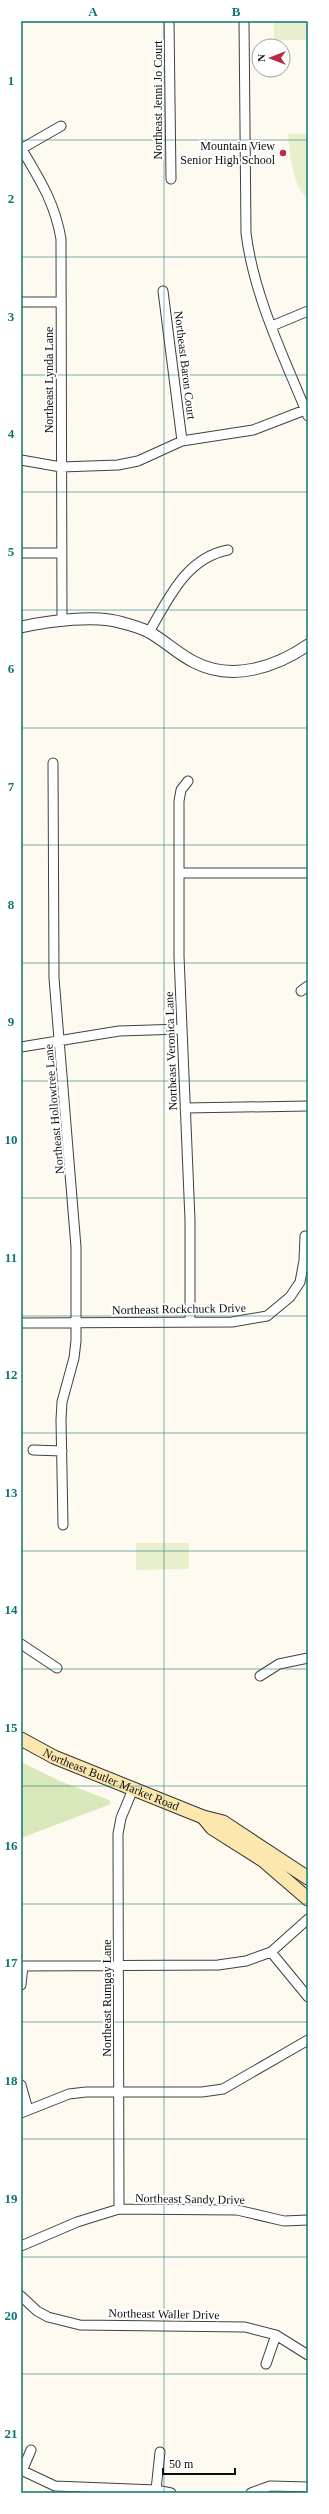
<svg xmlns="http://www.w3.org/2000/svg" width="329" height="2514" font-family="Georgia,serif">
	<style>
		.green { fill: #d9e8bb }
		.pitch { fill: #e8efcd }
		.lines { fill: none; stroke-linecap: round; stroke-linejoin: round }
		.minor-casing { stroke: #414141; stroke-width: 11 }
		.tertiary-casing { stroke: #414141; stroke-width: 13 }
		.secondary-casing { stroke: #303030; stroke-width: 15 }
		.minor { stroke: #fff; stroke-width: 9 }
		.tertiary { stroke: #fff; stroke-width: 11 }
		.secondary { stroke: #fce8ae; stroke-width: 13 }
		.grid { fill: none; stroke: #0f766e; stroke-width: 1; stroke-opacity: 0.55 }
		.poi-dot { fill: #b92c47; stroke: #fff; stroke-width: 1.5 }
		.labels { text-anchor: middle; stroke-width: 4; stroke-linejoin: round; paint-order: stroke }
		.street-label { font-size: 12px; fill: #0e0e0e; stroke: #fff }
		.poi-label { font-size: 12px; fill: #0e0e0e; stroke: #fff; text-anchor: end }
		.neatline { fill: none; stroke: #0f766e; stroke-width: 1.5 }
		.grid-label { font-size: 13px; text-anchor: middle; font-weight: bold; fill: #0f766e }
	</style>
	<rect width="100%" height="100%" fill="#fefaf0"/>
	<path class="green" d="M 21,1762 L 60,1781 L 109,1800 L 111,1804 L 21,1838 Z"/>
	<path class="pitch" d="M 274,21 L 308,21 L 308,40 L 274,40 Z
		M 288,134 L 308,134 L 308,200 C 292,184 290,156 288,134 Z
		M 136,1543 L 189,1543 L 189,1569 L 136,1570 Z"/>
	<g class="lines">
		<g class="minor-casing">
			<path id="minor" d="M 169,21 L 171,179
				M 244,21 L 246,233 C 254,297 284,357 308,416
				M 21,148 C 40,180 55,203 61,239 L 62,621
				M 21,149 L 61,126
				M 163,291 L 182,441
				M 21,302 L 61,302
				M 272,326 L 308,311
				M 21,460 L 61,467 L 118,465 L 138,461 L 182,441 L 253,430 L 305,410
				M 21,553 L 61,553
				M 149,632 C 169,598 186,558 228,550
				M 53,763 L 54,978 L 76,1247 L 76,1341 L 74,1358 L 62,1402 L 61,1420 L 63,1525
				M 188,781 L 181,790 L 179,801 L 179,956 L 190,1220 L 190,1322
				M 179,873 L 308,873
				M 301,991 L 308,986
				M 21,1047 L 119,1031 L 182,1029
				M 185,1108 L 308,1106
				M 21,1323 L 232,1322 L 267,1316 L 290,1297 L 300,1282 L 304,1261 L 305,1236
				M 33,1450 L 62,1451
				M 21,1644 L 57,1668
				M 260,1676 L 279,1664 L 308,1658
				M 271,1952 L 308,1997
				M 21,1966 L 218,1965 L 246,1961 L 271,1952 L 308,1919
				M 21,1985 L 23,1966
				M 21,2085 L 28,2110
				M 21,2113 L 69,2094 L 86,2092 L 202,2092 L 223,2089 L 308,2040
				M 119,2209 L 118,1834 L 121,1818 L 133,1789
				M 21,2246 L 77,2222 L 119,2209 L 237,2210 L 284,2221 L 308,2220
				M 21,2296 L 37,2311 L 48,2317 L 80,2325 L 245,2327 L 276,2335 L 308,2355
				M 266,2364 L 276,2335
				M 21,2470 L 55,2486 L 156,2490 L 171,2493
				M 22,2471 L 31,2450
				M 156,2490 L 160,2452
				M 251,2493 L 270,2486 L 308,2487"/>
		</g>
		<g class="tertiary-casing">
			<path id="tertiary" d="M 21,627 C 48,621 97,614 123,623 C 131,625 141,628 149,632 C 165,641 178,654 194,662 C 232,682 276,667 308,645"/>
		</g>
		<g class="secondary-casing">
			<g id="secondary">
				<path id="s1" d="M 21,1739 L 54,1757 L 203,1817 L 223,1822 L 308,1878"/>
				<path d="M 203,1817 L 212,1828 L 264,1861 L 308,1899"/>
			</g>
		</g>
		<use href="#minor" class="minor"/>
		<use href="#tertiary" class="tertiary"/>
		<use href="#secondary" class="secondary"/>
	</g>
	<path class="grid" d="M 164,21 L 164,2493M 21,140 L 308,140M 21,257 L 308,257M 21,375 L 308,375M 21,492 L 308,492M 21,610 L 308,610M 21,728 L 308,728M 21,845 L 308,845M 21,963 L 308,963M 21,1081 L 308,1081M 21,1198 L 308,1198M 21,1316 L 308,1316M 21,1433 L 308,1433M 21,1551 L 308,1551M 21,1669 L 308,1669M 21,1786 L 308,1786M 21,1904 L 308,1904M 21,2022 L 308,2022M 21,2139 L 308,2139M 21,2257 L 308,2257M 21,2374 L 308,2374"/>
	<circle class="poi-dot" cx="283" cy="153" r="4"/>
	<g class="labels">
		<g class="street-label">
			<text transform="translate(158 100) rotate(-90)" y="4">Northeast Jenni Jo Court</text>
			<text transform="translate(185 365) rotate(83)" y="4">Northeast Baron Court</text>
			<text transform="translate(49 380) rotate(-90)" y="4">Northeast Lynda Lane</text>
			<text transform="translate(171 1051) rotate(-92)" y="4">Northeast Veronica Lane</text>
			<text transform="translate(54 1109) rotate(-95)" y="4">Northeast Hollowtree Lane</text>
			<text transform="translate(179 1309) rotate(-1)" y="4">Northeast Rockchuck Drive</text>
			<text dy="4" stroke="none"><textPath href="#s1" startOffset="99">Northeast Butler Market Road</textPath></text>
			<text transform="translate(107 1998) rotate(-90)" y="4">Northeast Rumgay Lane</text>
			<text transform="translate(190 2199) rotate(1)" y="4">Northeast Sandy Drive</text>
			<text transform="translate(164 2314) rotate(1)" y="4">Northeast Waller Drive</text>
		</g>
		<g class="poi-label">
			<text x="275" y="150">Mountain View<tspan x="275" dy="14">Senior High School</tspan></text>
		</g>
	</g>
	<rect width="329" height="2514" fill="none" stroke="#ffffff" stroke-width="44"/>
	<g transform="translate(271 58) rotate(270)"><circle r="19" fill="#ffffff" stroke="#9f9f9f"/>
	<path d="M0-3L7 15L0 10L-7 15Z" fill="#b92c47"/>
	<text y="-6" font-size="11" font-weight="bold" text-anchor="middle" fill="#0e0e0e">N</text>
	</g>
	<path d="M163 2468v6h72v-6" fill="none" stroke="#0e0e0e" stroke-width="2"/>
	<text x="169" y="2468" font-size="12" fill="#0e0e0e" stroke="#ffffff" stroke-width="3" paint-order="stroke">50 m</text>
	<rect x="22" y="22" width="285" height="2470" class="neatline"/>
	<g class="grid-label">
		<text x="93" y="16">A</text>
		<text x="236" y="16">B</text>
		<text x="11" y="85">1</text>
		<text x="11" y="203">2</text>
		<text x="11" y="321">3</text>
		<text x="11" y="438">4</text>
		<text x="11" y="556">5</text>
		<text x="11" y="673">6</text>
		<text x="11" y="791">7</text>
		<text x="11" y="909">8</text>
		<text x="11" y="1026">9</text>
		<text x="11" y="1144">10</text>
		<text x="11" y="1262">11</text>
		<text x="11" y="1379">12</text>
		<text x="11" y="1497">13</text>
		<text x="11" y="1614">14</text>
		<text x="11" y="1732">15</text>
		<text x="11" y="1850">16</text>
		<text x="11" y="1967">17</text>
		<text x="11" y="2085">18</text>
		<text x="11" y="2203">19</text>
		<text x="11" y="2320">20</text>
		<text x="11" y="2438">21</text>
	</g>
</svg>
